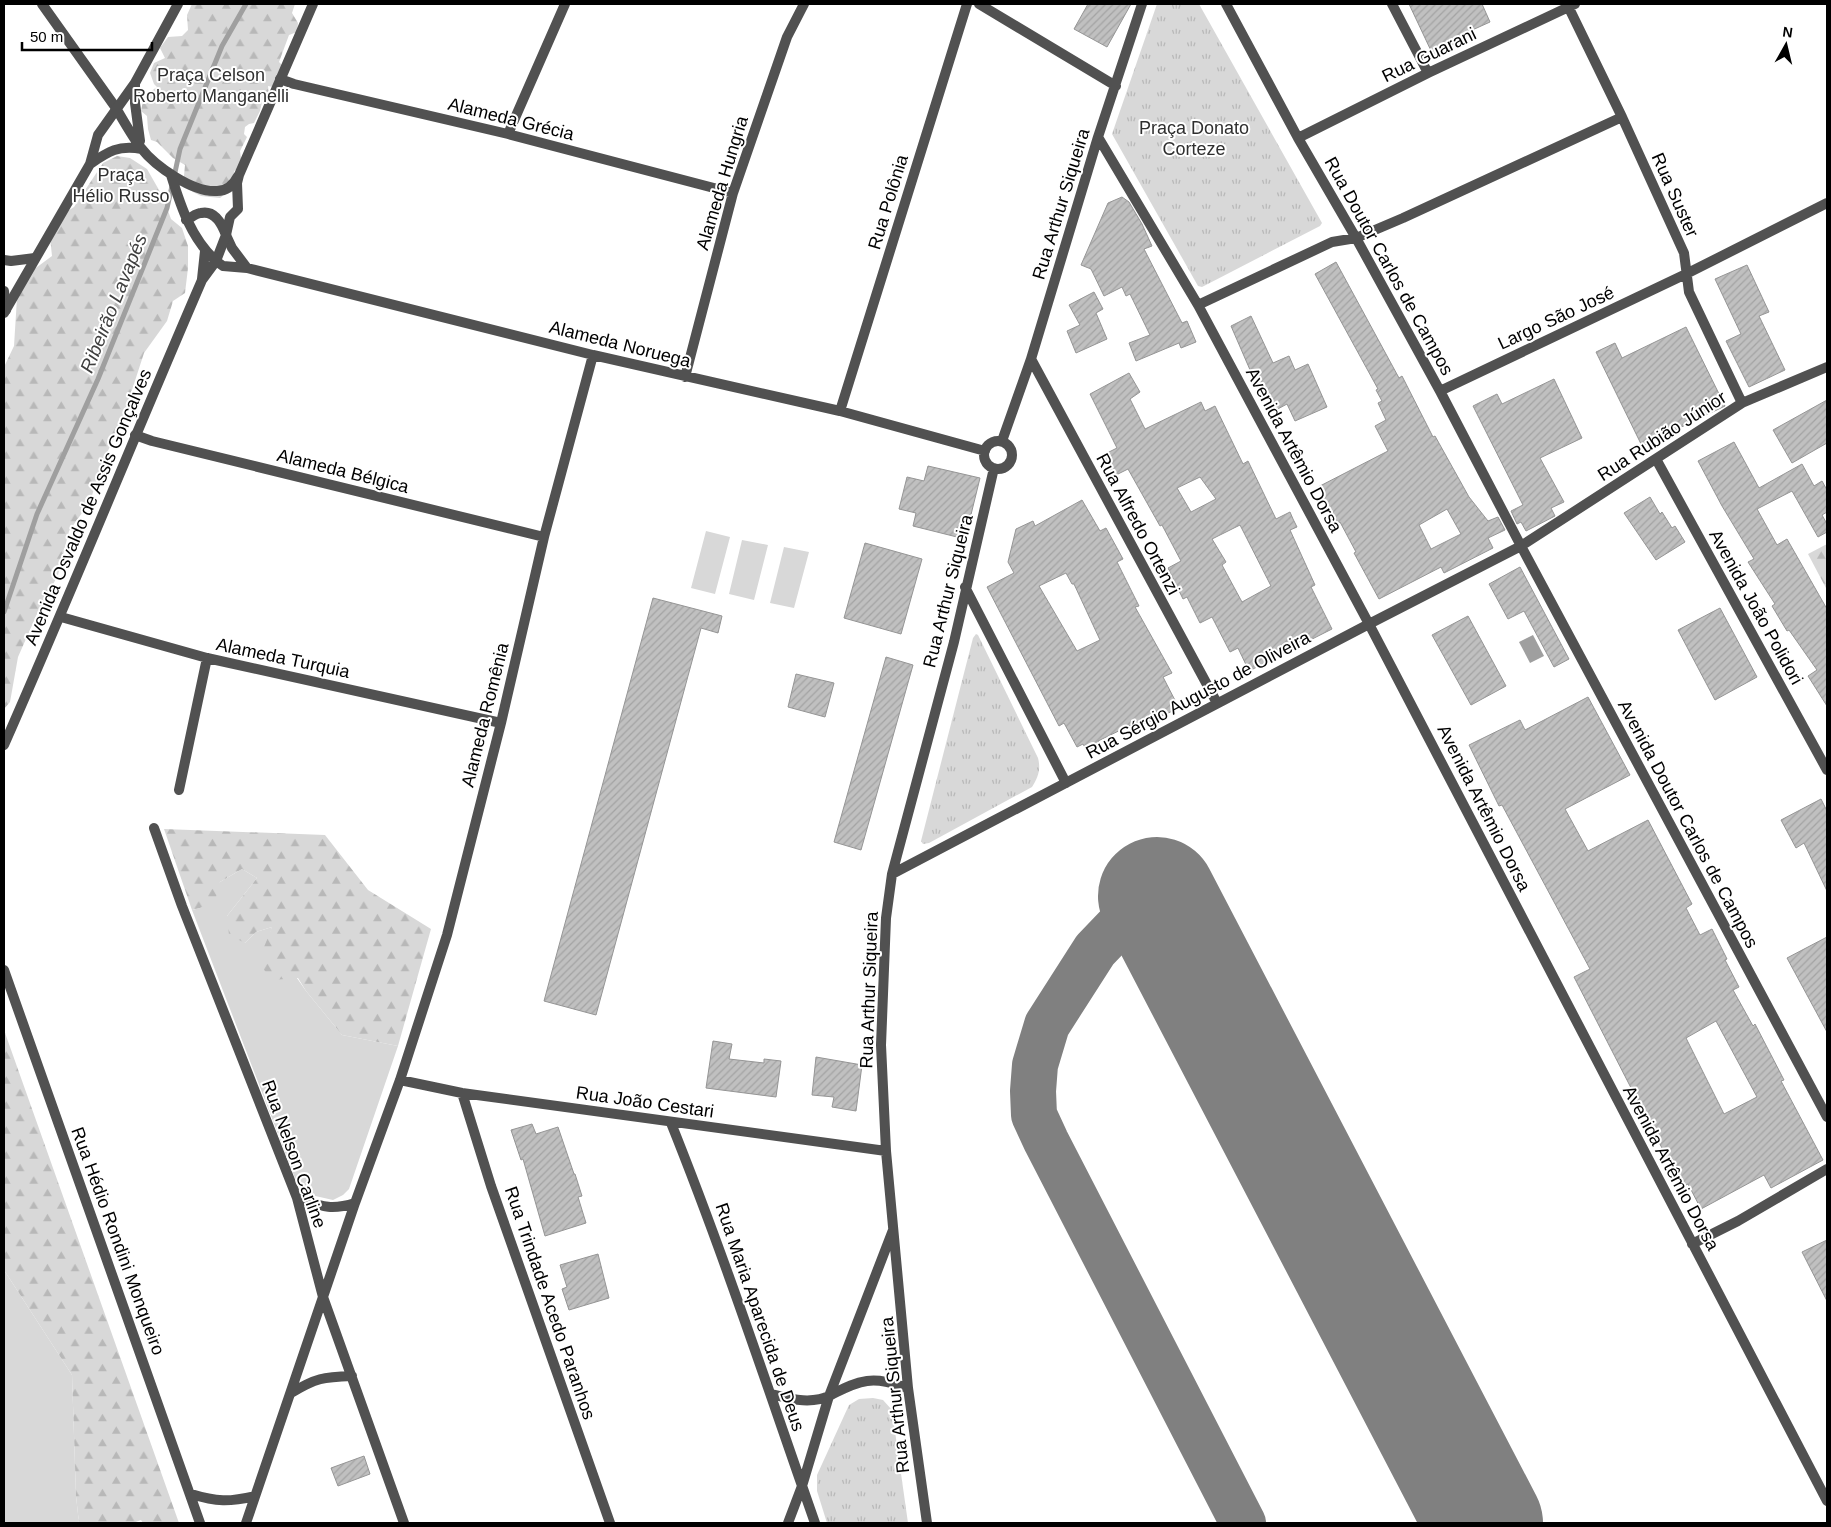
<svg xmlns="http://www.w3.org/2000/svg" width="1831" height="1527" font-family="Helvetica,sans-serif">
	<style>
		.grass { fill: #d8d8d8 }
		.forest { fill: url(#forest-firs) }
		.park { fill: url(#park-tufts) }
		.water { fill: #9f9f9f }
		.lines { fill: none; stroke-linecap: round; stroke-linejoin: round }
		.stream { stroke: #9f9f9f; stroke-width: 5 }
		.taxiway { stroke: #808080; stroke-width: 46 }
		.runway { stroke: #808080; stroke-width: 118 }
		.building { fill: url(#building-hatch); stroke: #959595; fill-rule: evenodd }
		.minor { stroke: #515151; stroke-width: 10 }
		.tertiary { stroke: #515151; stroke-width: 10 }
		.labels { text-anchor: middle; stroke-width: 4; stroke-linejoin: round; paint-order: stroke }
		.street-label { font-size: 18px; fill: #000; stroke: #fff }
		.park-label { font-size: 18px; fill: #2f2f2f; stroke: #fff }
		.water-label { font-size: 19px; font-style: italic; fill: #404040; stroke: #fff }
	</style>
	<defs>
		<pattern id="forest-firs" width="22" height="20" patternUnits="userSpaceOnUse" patternTransform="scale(1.25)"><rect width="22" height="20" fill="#d8d8d8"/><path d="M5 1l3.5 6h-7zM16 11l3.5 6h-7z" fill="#b8b8b8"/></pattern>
		<pattern id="park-tufts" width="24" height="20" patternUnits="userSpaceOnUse" patternTransform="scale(1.25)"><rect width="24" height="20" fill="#d8d8d8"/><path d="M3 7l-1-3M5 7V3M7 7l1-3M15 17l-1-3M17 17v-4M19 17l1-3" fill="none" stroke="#b8b8b8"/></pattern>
		<pattern id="building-hatch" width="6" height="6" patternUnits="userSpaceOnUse" patternTransform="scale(1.25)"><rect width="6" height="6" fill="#c0c0c0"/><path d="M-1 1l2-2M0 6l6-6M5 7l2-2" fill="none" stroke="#a3a3a3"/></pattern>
	</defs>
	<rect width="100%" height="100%" fill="#fff"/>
	<path class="grass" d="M 706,531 L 730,537 L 715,594 L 691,588 Z
		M 742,540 L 768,545 L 754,600 L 729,594 Z
		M 784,547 L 809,552 L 794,608 L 770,603 Z
		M 242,869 L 257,878 L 227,916 L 245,943 L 256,932 L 272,927 L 269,938 L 306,991 L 342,1035 L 398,1046 L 349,1189 L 343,1195 L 333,1200 L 311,1195 L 298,1186 L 192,910 L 200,908 L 220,882 Z
		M 4,1270 L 72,1375 L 76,1496 L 79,1523 L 4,1523 Z"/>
	<path class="forest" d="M 192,4 L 295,4 L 292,13 L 298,23 L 297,32 L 289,35 L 279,62 L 283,66 L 278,88 L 268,86 L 269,94 L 263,98 L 260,111 L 254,123 L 249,124 L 245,127 L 244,134 L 247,137 L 240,151 L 243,174 L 235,170 L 231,180 L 231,189 L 220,198 L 201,196 L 183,187 L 185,165 L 173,158 L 157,142 L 151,140 L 148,129 L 147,116 L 141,111 L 144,96 L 157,87 L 154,84 L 150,73 L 154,63 L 165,58 L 160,48 L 168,37 L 182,36 L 188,30 L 187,15 Z
		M 117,156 L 130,158 L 147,169 L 163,197 L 171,219 L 182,228 L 188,246 L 188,268 L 185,293 L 173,301 L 167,321 L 144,353 L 121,424 L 102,463 L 90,502 L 69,531 L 58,575 L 37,614 L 18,657 L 10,702 L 4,709 L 4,367 L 14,346 L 17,298 L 29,273 L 52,256 L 50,237 L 63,214 L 74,207 L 103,163 Z
		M 1827,544 L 1827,590 L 1808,554 Z
		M 164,829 L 325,835 L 368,890 L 431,929 L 398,1046 L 342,1035 L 306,991 L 298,978 L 272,980 L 258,962 L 272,927 L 256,932 L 245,943 L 229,935 L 227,916 L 257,878 L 242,869 L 220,882 L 216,898 L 200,908 L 192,910 Z
		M 4,1030 L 179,1523 L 143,1523 L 141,1520 L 133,1523 L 79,1523 L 76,1496 L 72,1375 L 4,1270 Z"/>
	<path class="park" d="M 1157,4 L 1199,4 L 1322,223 L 1320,226 L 1202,287 L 1198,286 L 1112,134 Z
		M 976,634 L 978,635 L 1038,758 C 1041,769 1038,778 1032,787 L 929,843 L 923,844 L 921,841 L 973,638 Z
		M 873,1398 L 883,1400 L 892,1410 L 908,1523 L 827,1523 L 817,1491 L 817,1475 L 849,1405 L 859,1399 Z"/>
	<path class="water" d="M 1533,635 L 1544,656 L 1530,663 L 1519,642 Z"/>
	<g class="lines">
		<path class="stream" d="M 174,177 L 180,149 L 222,46 L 246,4
			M 4,612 L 37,514 L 98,379 L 167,208 L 172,186"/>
		<path class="taxiway" d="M 1157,896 L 1118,926 L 1095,950 L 1047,1025 L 1035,1065 L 1033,1091 L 1034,1115 L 1046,1141 L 1243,1523"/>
		<path class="runway" d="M 1157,896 L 1484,1523"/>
	</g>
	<path class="building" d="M 1088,4 L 1131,4 L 1107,47 L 1074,29 Z
		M 1409,4 L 1482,4 L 1490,22 L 1459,36 L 1461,41 L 1433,55 Z
		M 1122,197 L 1129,202 L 1142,224 L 1152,246 L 1144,249 L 1182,323 L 1187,321 L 1196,342 L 1181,348 L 1179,343 L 1136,361 L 1129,343 L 1150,335 L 1130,294 L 1126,296 L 1122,287 L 1104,296 L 1091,269 L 1081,265 L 1108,203 Z
		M 1336,262 L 1399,378 L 1402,376 L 1433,437 L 1435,436 L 1469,497 L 1488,521 L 1498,517 L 1505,530 L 1488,538 L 1493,548 L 1444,573 L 1441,567 L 1379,599 L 1354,553 L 1356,552 L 1340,522 L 1338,523 L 1318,487 L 1388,451 L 1375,426 L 1386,420 L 1378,403 L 1382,401 L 1376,390 L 1378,389 L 1315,274 ZM 1447,509 L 1461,534 L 1431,549 L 1419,525 Z
		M 1747,265 L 1769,312 L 1759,316 L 1785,370 L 1749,387 L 1726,341 L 1741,334 L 1715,279 Z
		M 1094,292 L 1103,309 L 1096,313 L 1107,339 L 1076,353 L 1067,331 L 1080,325 L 1069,305 Z
		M 1251,316 L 1273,363 L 1289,356 L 1295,370 L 1308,364 L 1327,407 L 1295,421 L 1287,404 L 1274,411 L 1261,384 L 1257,386 L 1231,326 Z
		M 1686,327 L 1725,406 L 1642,446 L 1596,352 L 1615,343 L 1622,358 Z
		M 1129,373 L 1140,392 L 1130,399 L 1145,429 L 1201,402 L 1205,411 L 1215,406 L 1243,464 L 1248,461 L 1276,519 L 1290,512 L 1293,519 L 1297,527 L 1290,530 L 1315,585 L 1311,587 L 1332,629 L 1249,671 L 1238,648 L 1230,652 L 1212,617 L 1200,623 L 1187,597 L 1183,599 L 1168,568 L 1181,561 L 1162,525 L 1160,526 L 1128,469 L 1114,476 L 1103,455 L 1117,448 L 1090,394 ZM 1200,477 L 1216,499 L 1191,512 L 1177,488 ZM 1240,525 L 1271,586 L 1242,602 L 1222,565 L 1226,562 L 1212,539 Z
		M 1554,379 L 1582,438 L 1540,458 L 1564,502 L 1551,508 L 1555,516 L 1526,531 L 1521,522 L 1517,524 L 1511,511 L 1523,505 L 1473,406 L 1497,394 L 1502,404 Z
		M 1827,400 L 1827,443 L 1792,463 L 1773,430 Z
		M 1734,442 L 1759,488 L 1802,464 L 1814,486 L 1822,481 L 1827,490 L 1827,512 L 1822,515 L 1827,524 L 1827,532 L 1818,537 L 1792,491 L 1757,509 L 1777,545 L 1787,539 L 1827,609 L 1827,706 L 1808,676 L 1817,670 L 1789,630 L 1787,631 L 1772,606 L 1775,604 L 1748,562 L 1754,559 L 1722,506 L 1698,461 Z
		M 928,466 L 980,478 L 965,539 L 913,526 L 916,513 L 899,509 L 907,477 L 924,481 Z
		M 1650,497 L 1660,514 L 1662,512 L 1672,528 L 1675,526 L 1685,542 L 1656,560 L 1624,513 Z
		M 1082,500 L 1100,531 L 1106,528 L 1123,559 L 1117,562 L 1139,606 L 1135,607 L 1172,673 L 1163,677 L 1179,708 L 1138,727 L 1135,723 L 1098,741 L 1100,744 L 1087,751 L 1083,744 L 1077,747 L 1064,723 L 1059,726 L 987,587 L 1014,573 L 1008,562 L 1016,529 L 1033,521 L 1035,526 ZM 1066,573 L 1072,584 L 1074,584 L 1100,640 L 1077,651 L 1039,586 Z
		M 865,543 L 922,559 L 901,634 L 844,618 Z
		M 1520,567 L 1569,659 L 1554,667 L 1524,611 L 1508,619 L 1489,584 Z
		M 653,598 L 722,616 L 718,633 L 701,628 L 596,1015 L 544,1001 Z
		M 1720,608 L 1757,677 L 1715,700 L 1678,630 Z
		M 1468,616 L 1506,686 L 1471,705 L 1432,635 Z
		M 886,657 L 913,665 L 861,850 L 834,842 Z
		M 796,674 L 834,683 L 825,717 L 788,707 Z
		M 1588,697 L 1630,775 L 1565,809 L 1588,851 L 1648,820 L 1692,904 L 1686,908 L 1700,935 L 1712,929 L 1727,959 L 1725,960 L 1739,987 L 1733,990 L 1753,1026 L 1755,1024 L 1784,1080 L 1781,1081 L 1823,1160 L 1771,1188 L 1764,1175 L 1701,1209 L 1688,1184 L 1682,1187 L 1574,977 L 1590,969 L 1502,805 L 1499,806 L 1469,745 L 1520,720 L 1525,730 ZM 1716,1021 L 1757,1097 L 1724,1114 L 1686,1038 Z
		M 1821,799 L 1827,811 L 1827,891 L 1804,843 L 1796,848 L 1781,820 Z
		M 1827,937 L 1827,1032 L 1787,958 Z
		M 713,1041 L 732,1044 L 729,1059 L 764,1063 L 764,1059 L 781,1061 L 776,1097 L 706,1088 Z
		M 816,1057 L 862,1065 L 856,1111 L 832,1107 L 834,1097 L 812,1095 Z
		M 532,1124 L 536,1134 L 558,1127 L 574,1174 L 575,1174 L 582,1196 L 578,1197 L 586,1223 L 545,1236 L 523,1159 L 521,1160 L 511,1130 Z
		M 1827,1240 L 1827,1301 L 1802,1252 Z
		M 598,1254 L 609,1298 L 569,1310 L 562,1289 L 567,1287 L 560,1265 Z
		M 364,1456 L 370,1474 L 338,1486 L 331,1468 Z"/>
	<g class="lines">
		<path class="minor" d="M 42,4 L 116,108
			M 979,4 L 1116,86
			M 1226,4 L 1298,138 L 1356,238 L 1440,391 L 1521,546 L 1827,1117
			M 1392,4 L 1428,73
			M 1567,4 L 1622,117 L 1684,253 L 1689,292 L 1742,403
			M 280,79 L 294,84 L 508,134 L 733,193
			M 508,134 L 565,4
			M 1098,137 L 1198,305 L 1369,624 L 1827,1501
			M 1298,138 L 1428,73 L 1575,4
			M 226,235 L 232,248 L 247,268
			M 4,260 L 11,261 L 35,258
			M 216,261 L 223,266 L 247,268 L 593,355 L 840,411 L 985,451
			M 4,291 L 6,310
			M 1198,305 L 1332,242 L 1356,238 L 1403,218 L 1622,117
			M 1031,359 L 1217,703
			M 685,377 L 733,193 L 787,37 L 804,4
			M 1440,391 L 1686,274 L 1827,203
			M 840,411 L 967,4
			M 135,435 L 152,441 L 544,537
			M 1002,441 L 1031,359 L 1098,137 L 1142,4
			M984 455a14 14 0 1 1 28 0a14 14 0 1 1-28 0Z
			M 1656,459 L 1827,770
			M 965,587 L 1066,783
			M 61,617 L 207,658 L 501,723
			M 179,790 L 207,658
			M 154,828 L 182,906 L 297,1198 L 323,1297 L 404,1523
			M 892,874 L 1369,624 L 1521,546 L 1742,403 L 1827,367
			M 4,970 L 200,1523
			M 400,1080 L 462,1093 L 886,1151
			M 462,1093 L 491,1186 L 610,1523
			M 671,1123 C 724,1255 768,1389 815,1523
			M 297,1198 C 321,1206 330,1211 355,1203
			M 1692,1244 L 1738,1221 L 1827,1169
			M 291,1393 C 316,1378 323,1377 352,1376
			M 771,1394 C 791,1399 811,1405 831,1395 C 843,1389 853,1383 867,1381 C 881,1379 895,1384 908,1388
			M 191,1494 C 217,1502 229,1502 255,1496
			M 246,1523 L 355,1203 L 400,1080 L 447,935 L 501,723 L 544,537 L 593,355
			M 788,1523 L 802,1486 L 829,1396 L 893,1230
			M 927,1523 L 908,1388 L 886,1151 L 881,1045 L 886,918 L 892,874 L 954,642 L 994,468"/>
		<path class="tertiary" d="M 135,84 L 135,103 L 140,141
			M 116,108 C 124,122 132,136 141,148 C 155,166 193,193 217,191 C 227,191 234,184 238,176
			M 90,164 C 109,151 118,145 142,149
			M 171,175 C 181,207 191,238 216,261
			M 186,220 C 191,218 196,213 201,213 C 215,210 222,224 226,235
			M 202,279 L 205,251
			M 4,313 L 90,164 L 98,135 L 135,83 L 178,4
			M 4,745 C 72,591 135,435 202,280 L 216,261 L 226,235 L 230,217 L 238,209 L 237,183 L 239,175 L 313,4"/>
	</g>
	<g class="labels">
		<g class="street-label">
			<text transform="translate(1429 55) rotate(-26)" y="6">Rua Guarani</text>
			<text transform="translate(511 119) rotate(14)" y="6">Alameda Grécia</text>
			<text transform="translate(722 183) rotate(-73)" y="6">Alameda Hungria</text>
			<text transform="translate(1675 195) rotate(66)" y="6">Rua Suster</text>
			<text transform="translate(888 202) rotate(-73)" y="6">Rua Polônia</text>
			<text transform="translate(1061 204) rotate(-73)" y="6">Rua Arthur Siqueira</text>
			<text transform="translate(1389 266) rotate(61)" y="6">Rua Doutor Carlos de Campos</text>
			<text transform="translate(1556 318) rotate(-25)" y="6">Largo São José</text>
			<text transform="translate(620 344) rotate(14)" y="6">Alameda Noruega</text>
			<text transform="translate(1662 436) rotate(-33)" y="6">Rua Rubião Júnior</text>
			<text transform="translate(1294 450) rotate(62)" y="6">Avenida Artêmio Dorsa</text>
			<text transform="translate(343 471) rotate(14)" y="6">Alameda Bélgica</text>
			<text transform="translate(88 507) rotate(-67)" y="6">Avenida Osvaldo de Assis Gonçalves</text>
			<text transform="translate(1138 524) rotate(62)" y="6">Rua Alfredo Ortenzi</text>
			<text transform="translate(948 591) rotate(-76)" y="6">Rua Arthur Siqueira</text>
			<text transform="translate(1756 607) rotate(61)" y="6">Avenida João Polidori</text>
			<text transform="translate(283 658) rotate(12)" y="6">Alameda Turquia</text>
			<text transform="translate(1198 695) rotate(-28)" y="6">Rua Sérgio Augusto de Oliveira</text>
			<text transform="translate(485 715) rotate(-76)" y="6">Alameda Romênia</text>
			<text transform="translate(1484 808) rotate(63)" y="6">Avenida Artêmio Dorsa</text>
			<text transform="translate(1688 824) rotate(62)" y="6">Avenida Doutor Carlos de Campos</text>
			<text transform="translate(869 990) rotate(-88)" y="6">Rua Arthur Siqueira</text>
			<text transform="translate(645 1102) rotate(8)" y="6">Rua João Cestari</text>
			<text transform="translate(294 1154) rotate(70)" y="6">Rua Nelson Carline</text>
			<text transform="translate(1671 1168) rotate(62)" y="6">Avenida Artêmio Dorsa</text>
			<text transform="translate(118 1241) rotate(70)" y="6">Rua Hédio Rondini Monqueiro</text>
			<text transform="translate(550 1303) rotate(71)" y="6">Rua Trindade Acedo Paranhos</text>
			<text transform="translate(760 1317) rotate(71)" y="6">Rua Maria Aparecida de Deus</text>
			<text transform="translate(895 1395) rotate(-96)" y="6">Rua Arthur Siqueira</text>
		</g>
		<g class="park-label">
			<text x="211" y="81">Praça Celson<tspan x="211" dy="21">Roberto Manganelli</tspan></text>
			<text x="1194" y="134">Praça Donato<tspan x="1194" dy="21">Corteze</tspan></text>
			<text x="121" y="181">Praça<tspan x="121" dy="21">Hélio Russo</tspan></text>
		</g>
		<g class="water-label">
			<text transform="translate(113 303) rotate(-68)" y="7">Ribeirão Lavapés</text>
		</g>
	</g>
	<rect width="1831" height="1527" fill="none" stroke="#000000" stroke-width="10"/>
	<g transform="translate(1786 45) rotate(8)" stroke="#ffffff" stroke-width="4" paint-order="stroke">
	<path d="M0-4L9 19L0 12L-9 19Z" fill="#000000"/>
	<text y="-8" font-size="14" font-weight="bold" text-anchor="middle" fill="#000000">N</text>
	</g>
	<path d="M22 42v8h130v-8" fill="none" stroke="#000000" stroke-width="2.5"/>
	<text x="30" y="42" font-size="15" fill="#000000" stroke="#ffffff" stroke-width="4" paint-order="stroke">50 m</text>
</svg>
